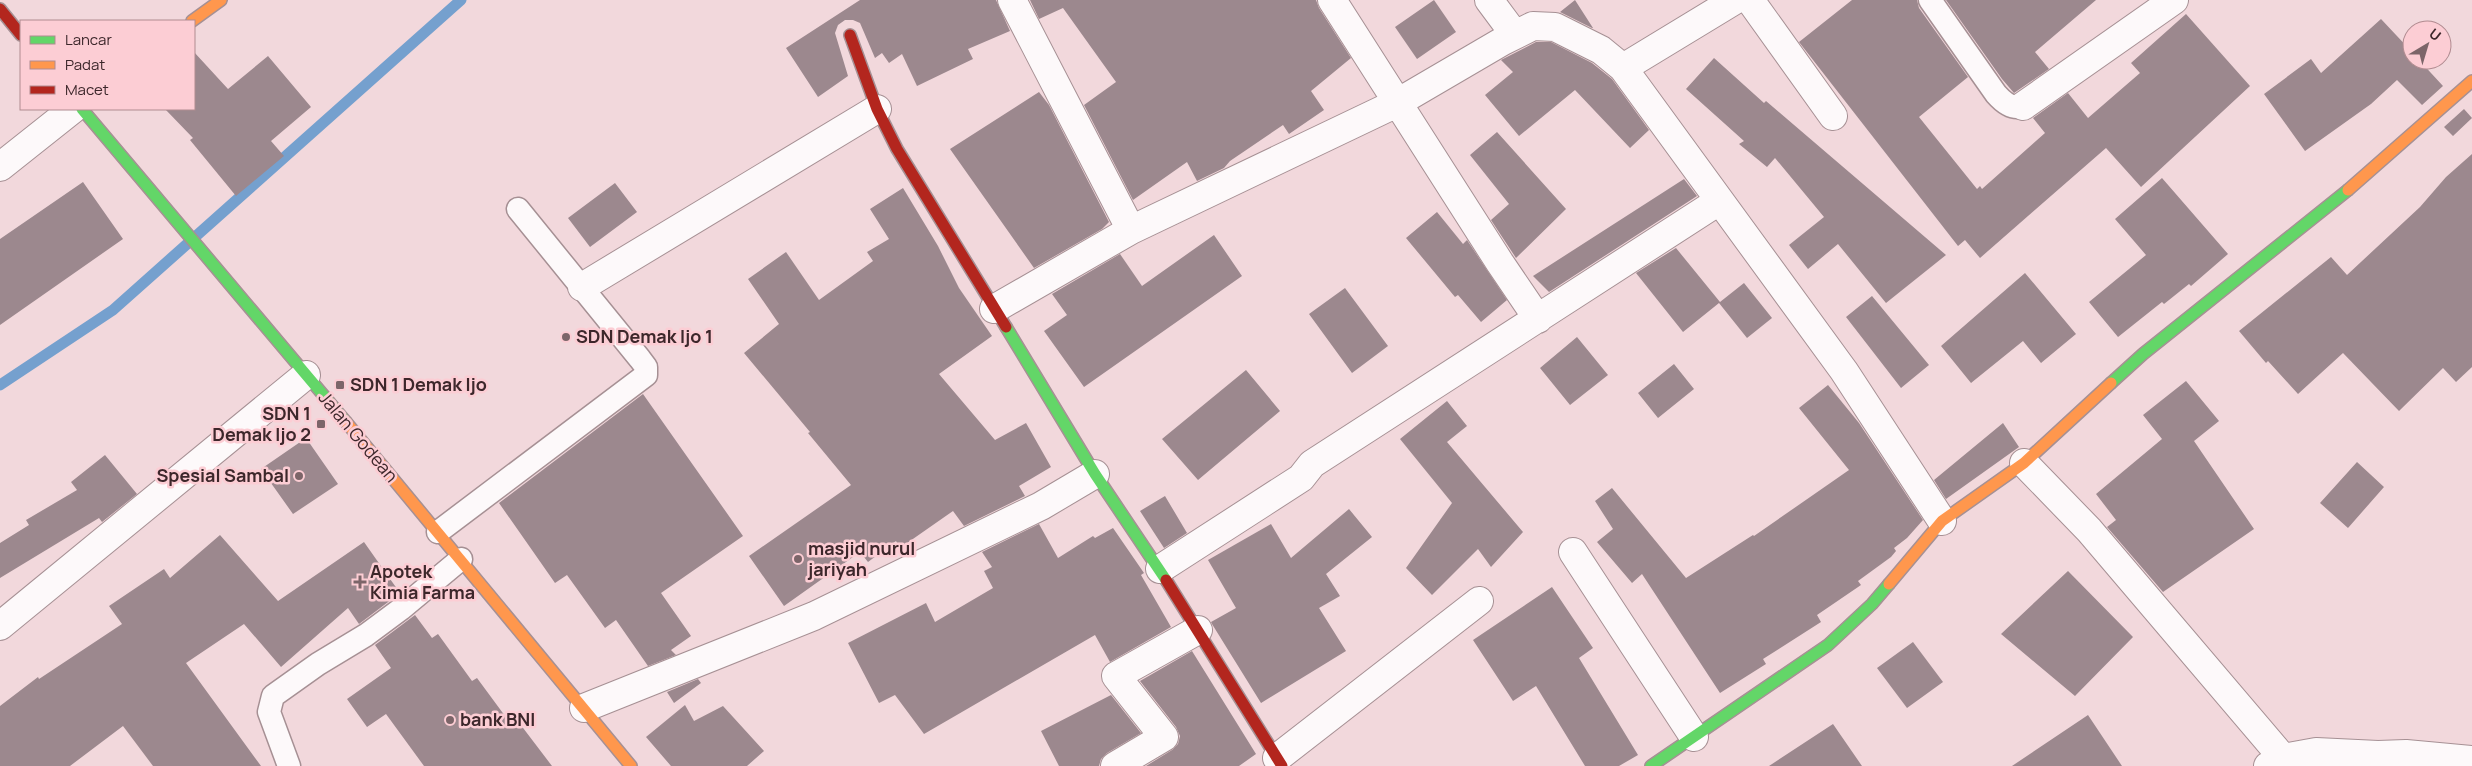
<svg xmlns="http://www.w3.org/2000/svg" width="2472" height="766" font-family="Manrope,sans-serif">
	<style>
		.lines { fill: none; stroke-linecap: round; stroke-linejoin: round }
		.stream { stroke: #75a0ce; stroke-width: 11 }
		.building { fill: #9c888e }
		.lane-casing { stroke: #a69094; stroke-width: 25 }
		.street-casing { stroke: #a69094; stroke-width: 30 }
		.fast-casing { stroke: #a69094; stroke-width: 14 }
		.slow-casing { stroke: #a69094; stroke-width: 14 }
		.jam-casing { stroke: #a69094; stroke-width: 14 }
		.lane { stroke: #fdf9fa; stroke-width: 22 }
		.street { stroke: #fdf9fa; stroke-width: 28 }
		.fast { stroke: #63d668; stroke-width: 11 }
		.slow { stroke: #ff974d; stroke-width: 11 }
		.jam { stroke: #b3261e; stroke-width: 11 }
		.poi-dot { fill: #7c6569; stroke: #fccdd4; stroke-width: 2 }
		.labels { text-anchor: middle; stroke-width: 5; stroke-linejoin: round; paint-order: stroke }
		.poi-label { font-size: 18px; font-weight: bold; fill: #3d272b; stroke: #fccdd4; text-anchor: start }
		.street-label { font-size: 18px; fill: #3d272b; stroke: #fccdd4 }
	</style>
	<rect width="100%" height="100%" fill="#f2d8dc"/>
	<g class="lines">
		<path class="stream" d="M 0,385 L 113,310 L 461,0"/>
	</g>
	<path class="building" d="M 860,0 L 996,0 L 1010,31 L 968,49 L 973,59 L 917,86 L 902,54 L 889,63 L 882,53 L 875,58 L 860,23 L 853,20 L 845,20 L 838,25 L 835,33 L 848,76 L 818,97 L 786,48 Z
		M 1030,0 L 1316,0 L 1319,8 L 1351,58 L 1311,91 L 1324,110 L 1289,134 L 1283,125 L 1230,161 L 1224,168 L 1197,181 L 1187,162 L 1133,200 L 1084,105 L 1116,82 L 1063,8 L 1039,19 Z
		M 1434,0 L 1456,32 L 1417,59 L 1395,27 Z
		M 1575,0 L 1593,28 L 1592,28 L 1560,12 Z
		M 1852,0 L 1917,0 L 1919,8 L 1968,77 L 1919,117 L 1977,189 L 1980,186 L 1982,189 L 2045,133 L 2033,118 L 2068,93 L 2088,118 L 2140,73 L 2131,63 L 2186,14 L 2250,86 L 2141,187 L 2106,148 L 1980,258 L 1965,240 L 1958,246 L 1799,42 Z
		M 1946,0 L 2096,0 L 2035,52 L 2049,69 L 2014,93 L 2002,79 Z
		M 2381,19 L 2412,52 L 2412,60 L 2419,60 L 2443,86 L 2422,105 L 2397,80 L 2371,104 L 2305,151 L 2264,94 L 2311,59 L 2321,73 Z
		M 1536,42 L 1551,42 L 1592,63 L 1612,79 L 1649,130 L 1630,148 L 1575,90 L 1519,136 L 1485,95 L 1513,72 L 1501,60 Z
		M 194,52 L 228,89 L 268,56 L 311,107 L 271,141 L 284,156 L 236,196 L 190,140 L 193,138 L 165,109 L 194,109 Z
		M 1714,58 L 1764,103 L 1766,101 L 1946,255 L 1886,303 L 1838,244 L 1808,269 L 1789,245 L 1824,217 L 1775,158 L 1767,167 L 1739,144 L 1744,141 L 1686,89 Z
		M 1039,92 L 1049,105 L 1109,222 L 1102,229 L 1034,268 L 950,149 Z
		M 2464,109 L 2472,118 L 2453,136 L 2444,127 Z
		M 1497,132 L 1566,209 L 1516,258 L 1491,220 L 1509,204 L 1470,155 Z
		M 2472,154 L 2472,367 L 2456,382 L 2443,368 L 2399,411 L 2343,353 L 2298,394 L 2268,361 L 2266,363 L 2239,331 L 2331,257 L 2347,275 L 2420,207 L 2446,177 Z
		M 2162,178 L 2228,254 L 2191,286 L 2189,284 L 2164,304 L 2162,302 L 2118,337 L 2089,302 L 2146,255 L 2115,219 Z
		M 1684,179 L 1697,196 L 1549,292 L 1533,276 Z
		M 83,182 L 123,239 L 0,325 L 0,239 Z
		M 615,183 L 637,212 L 590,247 L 568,218 Z
		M 903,188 L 938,246 L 959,288 L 992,336 L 939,374 L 995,440 L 1026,423 L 1051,467 L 1019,486 L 1025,496 L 964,526 L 953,511 L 900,548 L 896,541 L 868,562 L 860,552 L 784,606 L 749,556 L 851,485 L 808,433 L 810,432 L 744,353 L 779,324 L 748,279 L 786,252 L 819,300 L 873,261 L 867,252 L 889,239 L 870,209 Z
		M 1437,212 L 1463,244 L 1467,240 L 1507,300 L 1481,322 L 1458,295 L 1455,297 L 1406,238 Z
		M 1214,235 L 1242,276 L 1084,387 L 1044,331 L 1067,315 L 1052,294 L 1120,254 L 1142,286 Z
		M 1676,248 L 1720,302 L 1744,283 L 1772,318 L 1747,338 L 1719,303 L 1683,332 L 1636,273 Z
		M 2025,273 L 2076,334 L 2041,363 L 2023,341 L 1971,383 L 1941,346 Z
		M 1345,288 L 1388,346 L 1352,373 L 1309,314 Z
		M 1872,296 L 1929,365 L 1901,388 L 1846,317 Z
		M 1577,337 L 1608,375 L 1570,405 L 1540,368 Z
		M 1674,364 L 1694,389 L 1658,418 L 1638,393 Z
		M 1246,370 L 1280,411 L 1198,480 L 1162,439 Z
		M 2186,381 L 2219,421 L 2194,441 L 2254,529 L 2163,592 L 2107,527 L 2116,520 L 2096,494 L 2162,439 L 2143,415 Z
		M 1828,385 L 1859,423 L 1923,520 L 1907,538 L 1894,548 L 1896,551 L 1891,557 L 1858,581 L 1861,585 L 1817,615 L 1821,622 L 1763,659 L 1766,664 L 1720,693 L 1642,574 L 1632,583 L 1597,542 L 1613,529 L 1595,501 L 1612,488 L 1686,578 L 1753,535 L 1754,536 L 1849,470 L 1799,408 Z
		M 643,394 L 743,536 L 661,593 L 691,636 L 671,650 L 676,655 L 648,666 L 616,620 L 605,628 L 567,575 L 555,583 L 499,503 Z
		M 1447,401 L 1467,426 L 1447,442 L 1523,532 L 1491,567 L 1478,549 L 1432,595 L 1406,568 L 1452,503 L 1400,439 Z
		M 2003,423 L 2019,447 L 1946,499 L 1934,480 Z
		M 306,438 L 338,484 L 293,514 L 261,469 Z
		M 105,455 L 137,494 L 102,522 L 99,518 L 0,578 L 0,543 L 29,525 L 26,520 L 77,490 L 71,482 Z
		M 2357,462 L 2384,487 L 2348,528 L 2320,503 Z
		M 1165,496 L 1187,533 L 1164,548 L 1140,511 Z
		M 1349,509 L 1372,537 L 1326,574 L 1340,596 L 1319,608 L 1346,651 L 1261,703 L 1212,624 L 1211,622 L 1236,608 L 1208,560 L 1271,524 L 1291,558 Z
		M 1039,524 L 1058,558 L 1093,536 L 1095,538 L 1113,528 L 1144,573 L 1141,575 L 1171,627 L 1110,662 L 1095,635 L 924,734 L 895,695 L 879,703 L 848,643 L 926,603 L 935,622 L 993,588 L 984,571 L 992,567 L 982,552 Z
		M 220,535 L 278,601 L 364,542 L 400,593 L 359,624 L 348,608 L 281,667 L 244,624 L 186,663 L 261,766 L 153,766 L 123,726 L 70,766 L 0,766 L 0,706 L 38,677 L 39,679 L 122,624 L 109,606 L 164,569 L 170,578 Z
		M 2068,571 L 2133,637 L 2075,696 L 2001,634 Z
		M 1552,587 L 1593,648 L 1579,658 L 1638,755 L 1619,766 L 1585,766 L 1536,686 L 1513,701 L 1473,640 Z
		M 415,615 L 432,638 L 438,634 L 472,681 L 477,678 L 511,724 L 517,720 L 552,766 L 424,766 L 386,714 L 367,727 L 347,699 L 391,668 L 375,645 Z
		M 1913,642 L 1943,682 L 1907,708 L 1877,668 Z
		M 1192,651 L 1256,754 L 1239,766 L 1146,766 L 1172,750 L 1178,744 L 1180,736 L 1176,727 L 1140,681 Z
		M 698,679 L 701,683 L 674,703 L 667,692 Z
		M 1111,695 L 1141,733 L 1107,753 L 1101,759 L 1099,766 L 1059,766 L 1041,731 Z
		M 685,705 L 694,721 L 723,706 L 764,751 L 747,766 L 671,766 L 646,737 Z
		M 2088,715 L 2122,766 L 2012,766 Z
		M 1833,724 L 1862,766 L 1769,766 Z"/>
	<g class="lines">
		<g class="lane-casing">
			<path id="lane" d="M 1930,0 L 1996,94 C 2003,102 2012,110 2023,106
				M 438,532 L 646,375 L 646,367 L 640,359 L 518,209
				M 289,766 L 269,712 L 273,696 L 318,664 L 366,635 L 401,609 L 461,559"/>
		</g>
		<g class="street-casing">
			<path id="street" d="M 1012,0 L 1131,230
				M 1332,0 L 1500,263 L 1538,319
				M 1489,0 L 1515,35
				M 1750,0 L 1833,116
				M 1623,68 L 1844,371 L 1942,521
				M 2023,106 L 2174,0
				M 0,167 L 73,109
				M 582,287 L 877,109
				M 994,309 L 1131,230 L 1397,103 L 1503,41 L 1533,26 L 1555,27 L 1601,50 L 1623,68 L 1735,0
				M 2024,463 L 2089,530 L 2283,758
				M 1573,552 L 1694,737
				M 1160,569 L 1301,478 L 1312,464 L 1719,201
				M 0,626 L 306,375
				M 584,708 L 814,616 L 1041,506 L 1095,474
				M 1277,758 L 1479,601
				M 1115,766 L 1164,737 L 1116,676 L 1198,630
				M 2268,766 L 2283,758 L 2316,752 L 2378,755 L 2406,754 L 2472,760"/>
		</g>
		<g class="fast-casing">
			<path id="fast" d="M 82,109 L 346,422
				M 1006,327 L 1095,474 L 1166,580
				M 2111,383 L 2143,354 L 2348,190
				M 1651,766 L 1828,645 L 1872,604 L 1889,584"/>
		</g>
		<g class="slow-casing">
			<path id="slow" d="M 192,21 L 221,0
				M 2348,190 L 2472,81
				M 346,422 L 631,766
				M 1889,584 L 1942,521 L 2024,463 L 2111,383"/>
		</g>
		<g class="jam-casing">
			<path id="jam" d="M 0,9 L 21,35
				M 850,35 L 877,109 L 897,149 L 1006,327
				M 1166,580 L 1282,766"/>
		</g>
		<use href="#lane" class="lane"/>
		<use href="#street" class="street"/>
		<use href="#fast" class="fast"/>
		<use href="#slow" class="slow"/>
		<use href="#jam" class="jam"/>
	</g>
	<g class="poi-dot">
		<circle cx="566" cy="337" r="5"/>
		<rect x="335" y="380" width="10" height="10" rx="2.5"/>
		<rect x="316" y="419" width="10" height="10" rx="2.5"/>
		<circle cx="299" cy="476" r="5"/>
		<circle cx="798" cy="559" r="5"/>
		<path d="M357.5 574.5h5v5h5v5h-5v5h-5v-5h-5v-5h5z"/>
		<circle cx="450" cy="720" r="5"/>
	</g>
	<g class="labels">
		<g class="poi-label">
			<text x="576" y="343">SDN Demak Ijo 1</text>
			<text x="350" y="391">SDN 1 Demak Ijo</text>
			<text x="311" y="420" text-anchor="end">SDN 1<tspan x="311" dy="21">Demak Ijo 2</tspan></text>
			<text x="289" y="482" text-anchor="end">Spesial Sambal</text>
			<text x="808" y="555">masjid nurul<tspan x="808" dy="21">jariyah</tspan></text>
			<text x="370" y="578">Apotek<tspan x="370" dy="21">Kimia Farma</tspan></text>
			<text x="460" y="726">bank BNI</text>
		</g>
		<g class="street-label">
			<text transform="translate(358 437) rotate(50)" y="6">Jalan Godean</text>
		</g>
	</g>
	<rect x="20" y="20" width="175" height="90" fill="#fccdd4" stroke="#b08b90"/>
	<rect x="30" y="36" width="25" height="8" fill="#63d668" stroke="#b08b90"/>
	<text x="65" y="45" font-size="15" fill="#3d272b">Lancar</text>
	<rect x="30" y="61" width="25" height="8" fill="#ff974d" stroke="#b08b90"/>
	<text x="65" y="70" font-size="15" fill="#3d272b">Padat</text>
	<rect x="30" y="86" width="25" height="8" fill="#b3261e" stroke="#b08b90"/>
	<text x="65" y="95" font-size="15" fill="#3d272b">Macet</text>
	<g transform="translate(2427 45) rotate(38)"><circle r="24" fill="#fccdd4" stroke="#b08b90"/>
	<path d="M0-4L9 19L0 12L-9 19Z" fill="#7c6569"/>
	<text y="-8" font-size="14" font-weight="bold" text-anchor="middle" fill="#3d272b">U</text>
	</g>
</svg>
